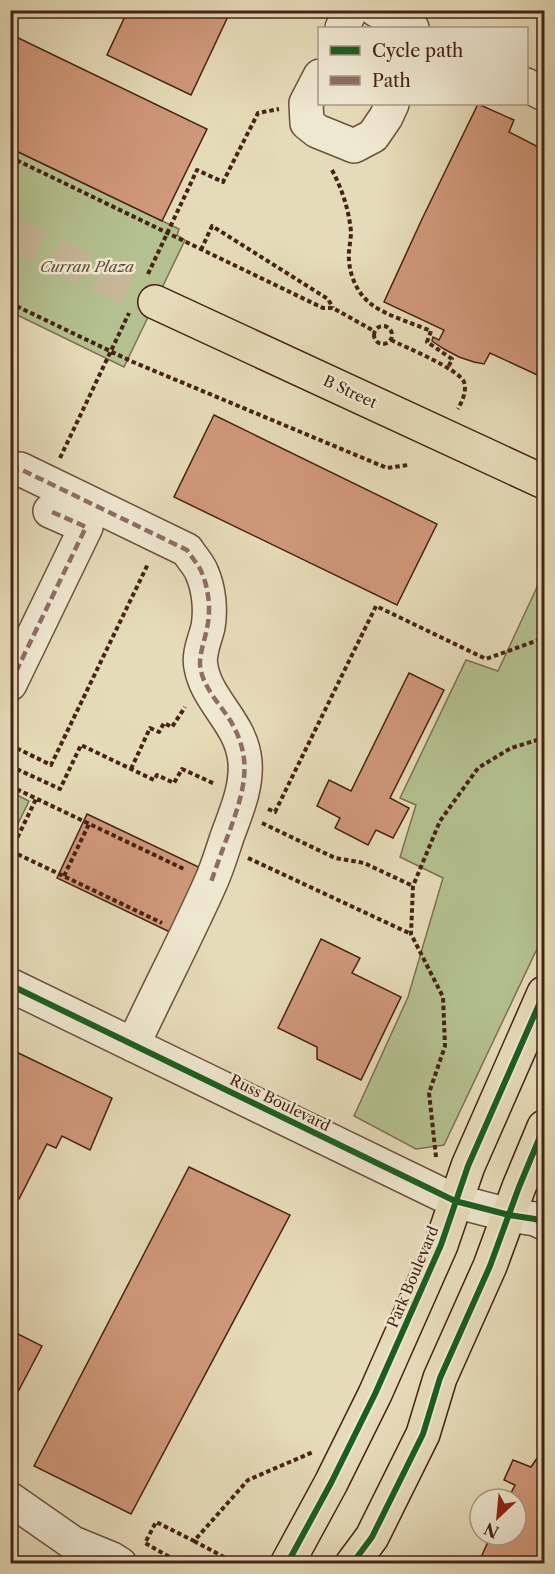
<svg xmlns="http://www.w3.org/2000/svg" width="555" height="1574" font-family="'Libre Caslon Text',serif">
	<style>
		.green { fill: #b4c08f; stroke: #7c7152; stroke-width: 1.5 }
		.building { fill: #d0987a; stroke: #452216; stroke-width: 1.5 }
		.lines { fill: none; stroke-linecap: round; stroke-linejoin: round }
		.major-tunnel { stroke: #c6b698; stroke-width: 33; stroke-dasharray: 33 16; stroke-linecap: butt }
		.minor-casing { stroke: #6d503e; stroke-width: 36 }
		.major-casing { stroke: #452216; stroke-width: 36 }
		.path { stroke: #452216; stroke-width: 4; stroke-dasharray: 4.5 3; stroke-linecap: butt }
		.minor { stroke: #efe8d1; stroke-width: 33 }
		.major { stroke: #e6dbb8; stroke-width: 33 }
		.quiet { stroke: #8d6e63; stroke-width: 4.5; stroke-dasharray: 9 4.5; stroke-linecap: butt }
		.cycleway-casing { stroke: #efe8d1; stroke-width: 10 }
		.cycleway { stroke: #1b5e20; stroke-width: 6 }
		.labels { text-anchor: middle; stroke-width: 5; stroke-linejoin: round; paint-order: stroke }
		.park-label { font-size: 15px; font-style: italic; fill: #614a34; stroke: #efe8d1 }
		.street-label { font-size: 15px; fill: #452216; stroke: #efe8d1 }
	</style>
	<rect width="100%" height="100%" fill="#e6dbb8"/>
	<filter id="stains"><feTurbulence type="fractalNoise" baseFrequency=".00333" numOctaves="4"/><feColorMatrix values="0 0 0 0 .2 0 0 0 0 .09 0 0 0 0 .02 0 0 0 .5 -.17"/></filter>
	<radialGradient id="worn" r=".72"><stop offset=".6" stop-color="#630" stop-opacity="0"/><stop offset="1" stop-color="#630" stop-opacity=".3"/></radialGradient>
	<path class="green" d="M 10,148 L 179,229 L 177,235 L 185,240 L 124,367 L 11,312 Z
		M 544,572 L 544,934 L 444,1145 L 416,1149 L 354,1116 L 408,997 L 443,878 L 400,857 L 416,805 L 400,798 L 466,660 L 498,671 Z
		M 11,792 L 29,801 L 11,838 Z"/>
	<path class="building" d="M 128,10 L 231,10 L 191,95 L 107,55 Z
		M 10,34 L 207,129 L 162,221 L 10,148 Z
		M 478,104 L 514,120 L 509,132 L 544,150 L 544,378 L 490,353 L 484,364 L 474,362 L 459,357 L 444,349 L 432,341 L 433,337 L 439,340 L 444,330 L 384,302 L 422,219 Z
		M 214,415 L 437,524 L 397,605 L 174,497 Z
		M 10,527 L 17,530 L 10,543 Z
		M 409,673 L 444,690 L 390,798 L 409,808 L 393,838 L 376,830 L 368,845 L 335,828 L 340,818 L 317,806 L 329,780 L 351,791 Z
		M 87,814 L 205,870 L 174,934 L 57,878 Z
		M 321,939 L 360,958 L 352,973 L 401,997 L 361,1080 L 317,1059 L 317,1047 L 278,1028 Z
		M 10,1049 L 112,1098 L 90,1150 L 62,1136 L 56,1148 L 47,1144 L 19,1199 L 10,1195 Z
		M 189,1167 L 290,1215 L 131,1514 L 34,1466 Z
		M 10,1330 L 42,1346 L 10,1407 Z
		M 544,1448 L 544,1564 L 478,1564 L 491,1535 L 516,1535 L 516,1499 L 508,1499 L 515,1485 L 504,1480 L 513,1460 L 531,1467 Z"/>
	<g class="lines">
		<path class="major-tunnel" d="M 10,233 L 155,302"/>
		<g class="minor-casing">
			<path id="minor" d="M 376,10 L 412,28
				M 342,28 L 351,10
				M 320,76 L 306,103 L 307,123 L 317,131 L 354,146 L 373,136 L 386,117 L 392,104
				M 526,85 L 544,94
				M 10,469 L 20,469 L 187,550 C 192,558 199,565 202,573 C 209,589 211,610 208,627 C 205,640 198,654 201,667 C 207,702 242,723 245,762 C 247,788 236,812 227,837 C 222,852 217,869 210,884 C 186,938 158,991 133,1045
				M 10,684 L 86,527 L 50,511
				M 10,985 L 455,1201 L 509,1215 L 535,1219 L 544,1223
				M 10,1499 L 73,1543 L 112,1559 L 120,1564"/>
		</g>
		<g class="major-casing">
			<path id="major" d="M 155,302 L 544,482
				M 287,1564 L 331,1483 L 375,1394 L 441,1245 L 468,1166 L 544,993
				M 352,1564 L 372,1537 L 423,1434 L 440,1378 L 490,1266 L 519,1187 L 544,1127"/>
		</g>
		<path class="path" d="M 10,157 L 323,308 L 333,308 L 374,331
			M 332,170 C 342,189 349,210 351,232 C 351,241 348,251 349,260 C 350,277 358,294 371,304 C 387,316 412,323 431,331 L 427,342 L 452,359 L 448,368
			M 201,250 L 212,226 L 328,299 L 333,308
			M 148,274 L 197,170 L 223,182 L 258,113 L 279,109
			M 10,303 L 133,362 L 387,468 L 408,465
			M374 335a9 9 0 1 1 18 0a9 9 0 1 1-18 0Z
			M 391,340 C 405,347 459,369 464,382 C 467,392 462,401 458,409
			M 60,458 L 129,313
			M 10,745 L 51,765 L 148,564
			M 10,766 L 60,789 L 81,745 L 154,780 L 157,775 L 174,783 L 182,769 L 215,784
			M 131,769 L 150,728 L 159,732 L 164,723 L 172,727 L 185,707
			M 10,786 L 186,870
			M 268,809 L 275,812 L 376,606 L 486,659 L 544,638
			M 262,823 L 335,858 L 364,863 L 413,886
			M 11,851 L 162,923
			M 11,851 L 36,799
			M 248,858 L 411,934
			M 64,876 L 89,824
			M 436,1157 L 429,1093 L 445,1046 L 443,997 L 411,934 L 413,886 L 440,821 L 478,768 L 511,748 L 544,738
			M 194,1541 L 237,1564
			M 182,1564 L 145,1543 L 156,1522 L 194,1541 L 248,1480 L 313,1452"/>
		<use href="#minor" class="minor"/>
		<use href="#major" class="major"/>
		<path class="quiet" d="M 10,469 L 20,469 L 187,550 C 192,558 199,565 202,573 C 209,590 211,611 207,628 C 205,640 200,651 200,664 C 201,685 219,703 230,720 C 254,760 244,790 230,830 C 223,848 217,865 211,882
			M 10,684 L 86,527 L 50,511"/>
		<g class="cycleway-casing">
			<path id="cycleway" d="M 10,985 L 455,1201 L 509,1215 L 535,1219 L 544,1223
				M 287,1564 L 331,1483 L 375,1394 L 441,1245 L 468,1166 L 544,993
				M 352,1564 L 372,1537 L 423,1434 L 440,1378 L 490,1266 L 519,1187 L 544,1127"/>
		</g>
		<use href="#cycleway" class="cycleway"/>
	</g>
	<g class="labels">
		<g class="park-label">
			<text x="87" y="272">Curran Plaza</text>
		</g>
		<g class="street-label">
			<text transform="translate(350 392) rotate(25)" y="5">B Street</text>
			<text transform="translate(280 1103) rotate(26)" y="5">Russ Boulevard</text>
			<text transform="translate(413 1277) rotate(-67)" y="5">Park Boulevard</text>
		</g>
	</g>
	<rect width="555" height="1574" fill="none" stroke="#e6dbb8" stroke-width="36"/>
	<rect x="12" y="12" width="531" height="1550" fill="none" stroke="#452216" stroke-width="3"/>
	<rect x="18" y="18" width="519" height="1538" fill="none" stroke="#452216" stroke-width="1.5"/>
	<rect x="318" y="27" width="210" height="78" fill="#efe8d1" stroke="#ab9986" stroke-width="1.5"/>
	<rect x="330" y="46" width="30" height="9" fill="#1b5e20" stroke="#ab9986" stroke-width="1.5"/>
	<text x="372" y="57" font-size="18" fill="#452216">Cycle path</text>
	<rect x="330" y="76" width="30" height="9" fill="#8d6e63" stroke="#ab9986" stroke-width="1.5"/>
	<text x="372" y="87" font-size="18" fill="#452216">Path</text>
	<g transform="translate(498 1517) rotate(206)"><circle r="28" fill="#efe8d1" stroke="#ab9986" stroke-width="1.5"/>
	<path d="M0-4.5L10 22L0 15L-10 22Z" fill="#8f2418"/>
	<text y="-9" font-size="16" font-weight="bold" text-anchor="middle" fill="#452216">N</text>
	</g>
	<rect width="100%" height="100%" filter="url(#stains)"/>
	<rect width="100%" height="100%" fill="url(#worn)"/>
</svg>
